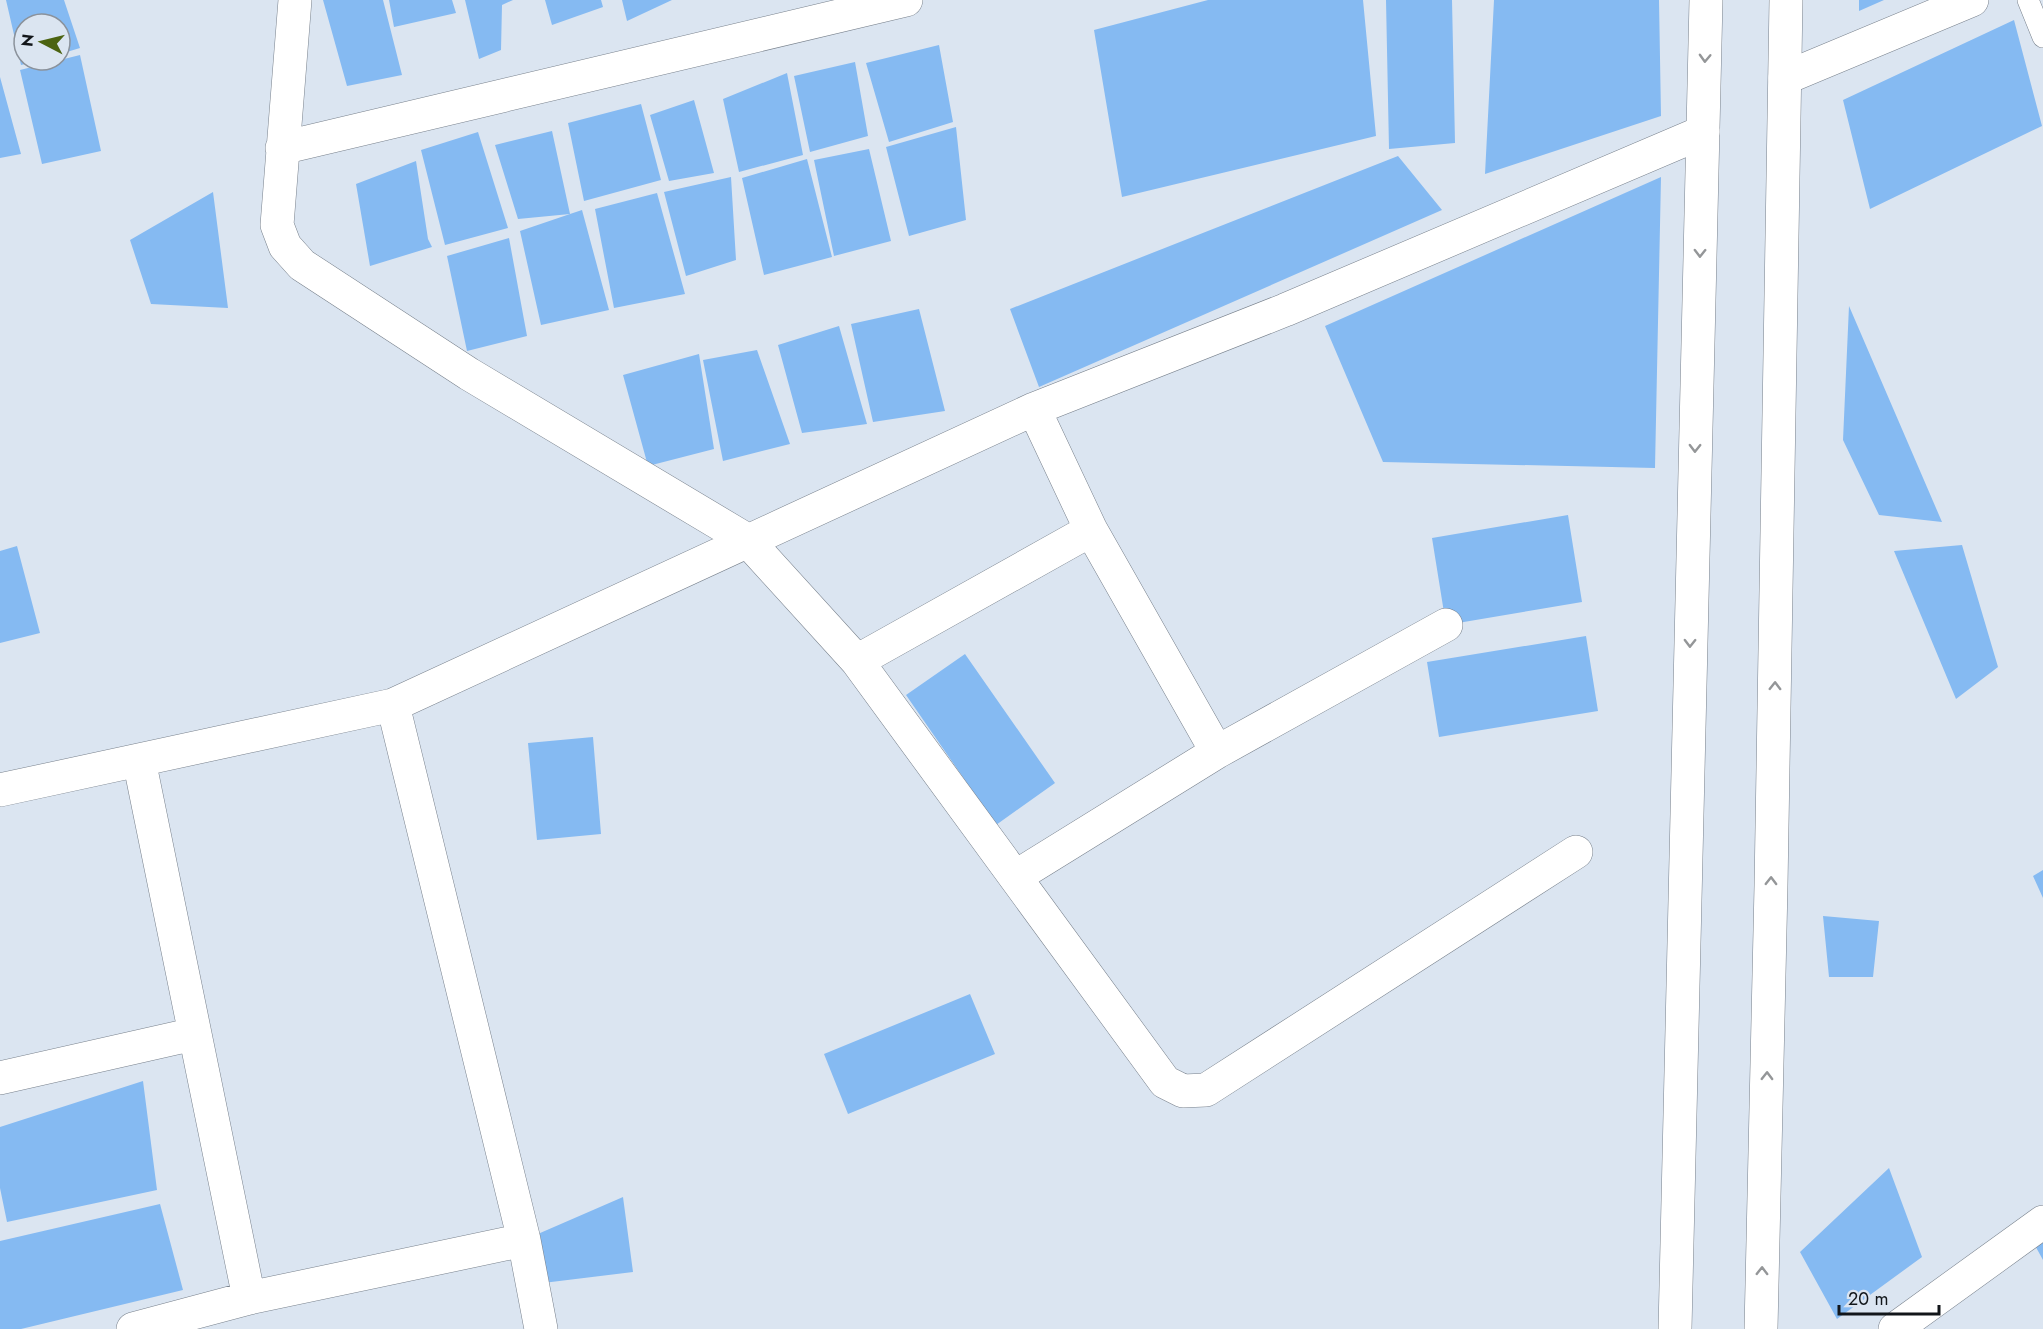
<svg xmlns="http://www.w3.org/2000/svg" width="2043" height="1329" font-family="Jost,sans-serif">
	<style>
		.building { fill: #85baf2 }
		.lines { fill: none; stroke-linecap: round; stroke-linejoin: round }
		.lane-casing { stroke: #78818c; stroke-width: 22 }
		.street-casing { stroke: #78818c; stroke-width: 34 }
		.secondary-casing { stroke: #78818c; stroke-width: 34 }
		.lane { stroke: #fff; stroke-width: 21 }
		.street { stroke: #fff; stroke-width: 33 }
		.secondary { stroke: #fff; stroke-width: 33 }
		.oneway { stroke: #949698 }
	</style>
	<rect width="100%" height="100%" fill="#dbe5f1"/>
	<path class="building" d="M 6,0 L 64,0 L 80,48 L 60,54 L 60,24 L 24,24 L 24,60 L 37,61 L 21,65 Z
		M 323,0 L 383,0 L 402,75 L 347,86 Z
		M 389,0 L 452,0 L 456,13 L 394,27 Z
		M 465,0 L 513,0 L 502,5 L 501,50 L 479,59 Z
		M 545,0 L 601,0 L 603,7 L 552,25 Z
		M 622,0 L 672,0 L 627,21 Z
		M 1208,0 L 1363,0 L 1376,136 L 1122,197 L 1094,30 Z
		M 1386,0 L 1452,0 L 1455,143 L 1389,149 Z
		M 1494,0 L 1659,0 L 1661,116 L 1485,174 Z
		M 1859,0 L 1884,0 L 1859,11 Z
		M 2014,20 L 2042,126 L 1870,209 L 1843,100 Z
		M 939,45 L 953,122 L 889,142 L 866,63 Z
		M 80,55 L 101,151 L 42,164 L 20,70 Z
		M 855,62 L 868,136 L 810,152 L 794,76 Z
		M 787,73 L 803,155 L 739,172 L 723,99 Z
		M 0,77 L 21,154 L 0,158 Z
		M 694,100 L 714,173 L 669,181 L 650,115 Z
		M 641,104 L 661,180 L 584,201 L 568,123 Z
		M 956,127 L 966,220 L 909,236 L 886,147 Z
		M 552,131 L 570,214 L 582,210 L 609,310 L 541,325 L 520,231 L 570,214 L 518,219 L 495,145 Z
		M 478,132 L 508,228 L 445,245 L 421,150 Z
		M 869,149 L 891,241 L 834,256 L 814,160 Z
		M 1398,156 L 1442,210 L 1039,387 L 1010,309 Z
		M 807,159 L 832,257 L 764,275 L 742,178 Z
		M 416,161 L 428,239 L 432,247 L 370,266 L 356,184 Z
		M 731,177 L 736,260 L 686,276 L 664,192 Z
		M 1661,177 L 1655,468 L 1383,462 L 1325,326 Z
		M 213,192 L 228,308 L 151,304 L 130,240 Z
		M 657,193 L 685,294 L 614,308 L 595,209 Z
		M 509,238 L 527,336 L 467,351 L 447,256 Z
		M 1849,306 L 1942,522 L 1879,515 L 1843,440 Z
		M 919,309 L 945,411 L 873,422 L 851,324 Z
		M 839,326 L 867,424 L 802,433 L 778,345 Z
		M 757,350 L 790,444 L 723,461 L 703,360 Z
		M 699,354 L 714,449 L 648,466 L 623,375 Z
		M 1568,515 L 1582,602 L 1446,625 L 1432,538 Z
		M 1962,545 L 1998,667 L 1956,699 L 1894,551 Z
		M 17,546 L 40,633 L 0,643 L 0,551 Z
		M 1586,636 L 1598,711 L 1439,737 L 1427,662 Z
		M 965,654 L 1055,783 L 996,825 L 906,695 Z
		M 593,737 L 601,834 L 537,840 L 528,743 Z
		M 2043,870 L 2043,898 L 2033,876 Z
		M 1823,916 L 1879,921 L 1873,977 L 1829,977 Z
		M 970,994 L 995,1054 L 848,1114 L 824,1054 Z
		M 143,1081 L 157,1190 L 7,1222 L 0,1188 L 0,1127 Z
		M 1889,1168 L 1922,1257 L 1837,1319 L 1800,1252 Z
		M 623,1197 L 633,1272 L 543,1283 L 524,1240 Z
		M 160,1204 L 183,1290 L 21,1329 L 0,1329 L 0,1241 Z
		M 2043,1234 L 2043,1260 L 2032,1240 Z"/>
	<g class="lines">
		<g class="lane-casing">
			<path id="lane" d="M 2028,0 L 2043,37"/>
		</g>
		<g class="street-casing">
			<path id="street" d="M 295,0 L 277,225 L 285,246 L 302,265 L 469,374 L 747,540 L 857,661 L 1165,1082 L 1183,1091 L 1206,1090 L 1576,852
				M 1785,78 L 1972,0
				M 282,148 L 906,0
				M 1034,409 L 1091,530 L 1217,752
				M 857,661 L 1091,530
				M 393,705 L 524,1240 L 541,1329
				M 139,760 L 249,1298
				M 0,790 L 393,705 L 1034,409 L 1285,310 L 1703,132
				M 1015,877 L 1217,752 L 1446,625
				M 0,1078 L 194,1034
				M 133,1329 L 249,1298 L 524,1240
				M 1895,1329 L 2043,1222"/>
		</g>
		<g class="secondary-casing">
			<path id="secondary" d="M 1675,1329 L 1706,0
				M 1761,1329 L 1771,886 L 1786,0"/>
		</g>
		<use href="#lane" class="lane"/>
		<use href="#street" class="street"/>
		<use href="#secondary" class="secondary"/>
	</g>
	<defs><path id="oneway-chevron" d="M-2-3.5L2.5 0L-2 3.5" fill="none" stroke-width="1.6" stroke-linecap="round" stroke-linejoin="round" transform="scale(1.5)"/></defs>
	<g class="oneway">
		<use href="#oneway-chevron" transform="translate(1705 58) rotate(92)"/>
		<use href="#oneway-chevron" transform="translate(1700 253) rotate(91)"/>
		<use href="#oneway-chevron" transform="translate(1695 448) rotate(91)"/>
		<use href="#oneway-chevron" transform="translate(1690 643) rotate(91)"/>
		<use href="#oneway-chevron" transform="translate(1775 686) rotate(-89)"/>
		<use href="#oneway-chevron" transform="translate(1771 881) rotate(-89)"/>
		<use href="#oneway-chevron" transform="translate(1767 1076) rotate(-89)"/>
		<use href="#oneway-chevron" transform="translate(1762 1271) rotate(-89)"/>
	</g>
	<g transform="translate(42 42) rotate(277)"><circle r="28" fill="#dbe5f1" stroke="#8b929b" stroke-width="1.5"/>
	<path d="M0-4.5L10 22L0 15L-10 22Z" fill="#4b6311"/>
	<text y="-9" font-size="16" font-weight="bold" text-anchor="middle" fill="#12161a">N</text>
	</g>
	<path d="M1839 1305v9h100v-9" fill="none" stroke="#12161a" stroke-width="3"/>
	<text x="1848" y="1305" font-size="18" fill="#12161a" stroke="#dbe5f1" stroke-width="4.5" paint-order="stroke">20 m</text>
</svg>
